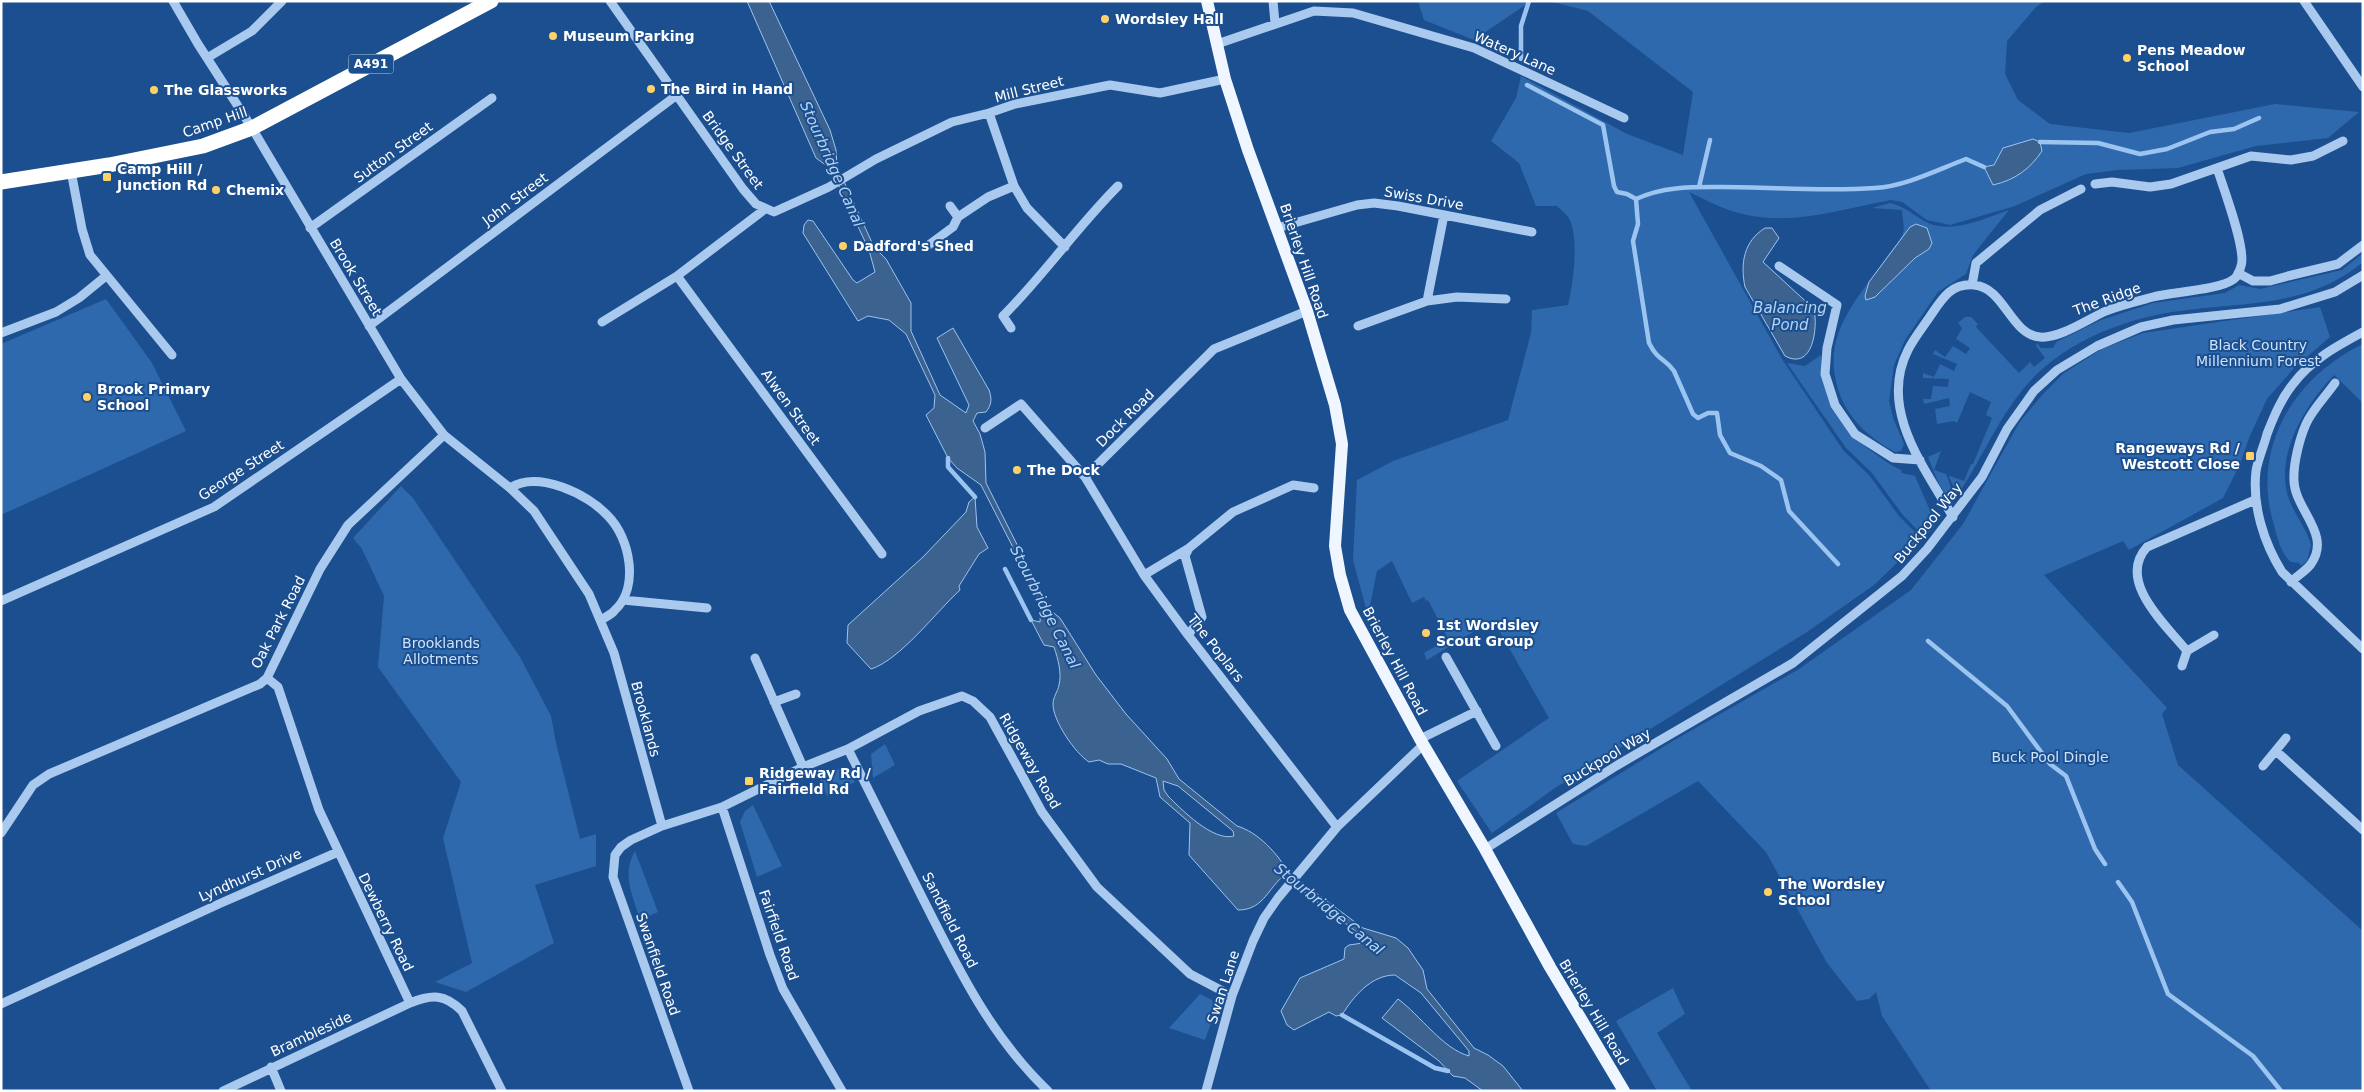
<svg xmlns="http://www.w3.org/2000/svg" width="2364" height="1092" font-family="'DejaVu Sans',sans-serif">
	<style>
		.green { fill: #2e69ad }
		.water { fill: #3c6290; stroke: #9cc4f0; fill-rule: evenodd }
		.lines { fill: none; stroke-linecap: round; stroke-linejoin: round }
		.stream { stroke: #9cc4f0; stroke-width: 4.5 }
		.minor { stroke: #a9c9ee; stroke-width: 9 }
		.major { stroke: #f0f6ff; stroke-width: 12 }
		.highway { stroke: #fff; stroke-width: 15 }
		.poi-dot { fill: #ffd166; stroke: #1b4f8f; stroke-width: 2 }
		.labels { text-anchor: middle; stroke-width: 4; stroke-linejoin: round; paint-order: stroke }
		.shield { fill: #1b4f8f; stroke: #bbcadd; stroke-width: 1 }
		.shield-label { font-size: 12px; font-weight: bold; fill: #fff }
		.poi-label { font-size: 14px; font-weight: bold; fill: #fff; stroke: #1b4f8f; text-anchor: start }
		.street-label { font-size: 14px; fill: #fff; stroke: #1b4f8f }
		.park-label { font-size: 14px; fill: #cfe3fa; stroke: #1b4f8f }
		.water-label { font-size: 15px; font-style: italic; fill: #b5d3f5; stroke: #1b4f8f }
	</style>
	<rect width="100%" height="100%" fill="#1b4f8f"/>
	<path class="green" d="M 1418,1 L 1531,1 L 1474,40 L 1424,20 Z
		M 1549,1 L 2045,1 L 2036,7 L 2007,41 L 2005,74 L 2018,100 L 2050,124 L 2129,133 L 2275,104 L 2359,112 L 2328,138 L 2256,146 L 2178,168 L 2118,170 L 2086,174 L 2015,206 L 1950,225 L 1927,220 L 1902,202 L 1891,200 C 1841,209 1794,226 1743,214 C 1724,210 1706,200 1689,192 L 1782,359 L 1843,450 L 1869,475 L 1899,516 L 1922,539 L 1874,585 L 1807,632 L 1555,788 L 1492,833 L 1457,781 L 1549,718 L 1493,620 L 1427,660 L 1424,653 L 1448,639 L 1428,600 L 1426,601 L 1424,597 L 1412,603 L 1392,561 L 1377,571 L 1368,616 L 1353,560 L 1357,480 L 1393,461 L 1508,420 L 1531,333 L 1532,310 L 1568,305 C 1573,285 1580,235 1568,217 C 1565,213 1560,209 1557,206 L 1536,206 L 1519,163 L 1491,141 L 1516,98 L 1521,76 L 1627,134 L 1683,155 L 1693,92 L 1588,11 Z
		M 1890,203 C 1905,206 1914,216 1928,223 C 1954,234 1984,218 2009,210 L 1973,255 L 1966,274 L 1938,292 L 1905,340 L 1894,365 L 1889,401 L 1893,418 L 1904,444 L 1901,451 L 1895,452 C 1869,438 1847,418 1838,389 C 1821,334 1857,300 1886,258 C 1890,251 1901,241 1903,233 C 1905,227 1902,216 1902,210 L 1872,208 Z
		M 2363,253 L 2363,262 C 2310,306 2251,302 2187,310 C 2135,316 2079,335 2039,372 C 2002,407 1986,453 1958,494 L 1954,497 L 1955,490 L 1949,477 L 1950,476 L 1964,481 L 1971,464 L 1973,464 L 1992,418 L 1986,415 L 1991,402 L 1970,392 L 1957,423 L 1954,421 L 1937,424 L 1935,409 L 1950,406 L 1949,398 L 1924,404 L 1923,399 L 1931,399 L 1933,386 L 1948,387 L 1949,379 L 1923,378 L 1923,373 L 1934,377 L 1940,364 L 1954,371 L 1957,364 L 1933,354 L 1935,350 L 1945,357 L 1953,346 L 1966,354 L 1970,348 L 1956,339 L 1962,328 L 1958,323 L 1965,317 L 1971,317 L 1978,324 L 1976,327 L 2019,373 L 2030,362 L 2034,367 L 2045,358 L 2036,346 L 2037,343 L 2041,348 L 2053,348 L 2056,342 L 2101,320 L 2153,303 L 2225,293 L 2239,285 L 2260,289 L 2333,272 L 2342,270 Z
		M 106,299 L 152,363 L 186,431 L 1,515 L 1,344 Z
		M 2320,307 L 2330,337 L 2294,368 L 2267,399 L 2249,438 L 2240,464 L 2223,498 L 2129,550 L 2123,541 L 2044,575 L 2167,708 L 2162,714 L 2178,765 L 2363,931 L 2363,1091 L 1931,1091 L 1882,1016 L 1876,992 L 1869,999 L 1857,1001 L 1827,963 L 1766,852 L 1698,781 L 1586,846 L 1573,844 L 1556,813 L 1673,741 L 1799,669 L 1911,590 L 1963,524 L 2019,423 L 2042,395 L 2064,373 L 2102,349 L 2143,333 Z
		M 2363,344 L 2363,403 L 2334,375 C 2306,404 2275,454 2288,496 C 2293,513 2306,527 2311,545 L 2307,561 L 2301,566 L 2299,563 L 2291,562 C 2281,554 2277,537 2274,525 C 2250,449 2294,377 2363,344 Z
		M 1821,355 C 1822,398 1840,429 1874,453 C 1883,459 1891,466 1901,470 L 1902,473 L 1915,476 L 1935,522 L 1934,527 L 1924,537 L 1902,514 L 1872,473 L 1846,448 L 1787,363 L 1805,366 Z
		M 1941,451 L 1934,470 L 1946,474 L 1952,490 L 1951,498 C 1940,493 1933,468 1928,457 Z
		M 401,486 L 413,498 L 520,657 L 551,716 L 556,743 L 580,839 L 596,834 L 596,866 L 535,885 L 554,943 L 466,992 L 435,982 L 472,963 L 443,838 L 461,782 L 378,667 L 384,596 L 362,549 L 353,538 Z
		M 885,744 L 895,765 L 873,778 L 871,754 Z
		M 835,769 L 845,770 L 855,782 L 827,796 L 818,774 Z
		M 753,805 L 782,866 L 757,877 L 740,822 L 745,811 Z
		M 635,851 L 658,912 L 640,920 C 633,895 621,875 635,851 Z
		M 1673,988 L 1685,1014 L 1657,1033 L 1692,1091 L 1657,1091 L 1616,1021 Z
		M 1200,994 L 1212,1000 L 1215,1012 L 1205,1040 L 1169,1028 Z"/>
	<path class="water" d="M 747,1 L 769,1 L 830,130 L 836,150 L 837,166 L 874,247 L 886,259 L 911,303 L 911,331 L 940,395 L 966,413 L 969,405 L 937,338 L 953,328 L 989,390 C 992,399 992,404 986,412 L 977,413 L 973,421 L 980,434 L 985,452 L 986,483 L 1050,610 L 1060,618 L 1096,675 L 1126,714 L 1167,759 L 1179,779 L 1237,826 C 1258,832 1278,854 1288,872 L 1363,928 L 1396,938 L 1408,948 L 1423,970 L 1427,989 L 1474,1048 L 1488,1055 L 1503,1066 L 1523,1091 L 1483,1091 L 1465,1078 L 1453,1076 L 1439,1061 L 1382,1018 L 1398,999 C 1420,1015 1443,1049 1469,1056 L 1469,1051 L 1421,993 L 1395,975 C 1371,975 1353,997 1342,1015 L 1336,1016 L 1329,1012 L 1294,1030 L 1287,1025 L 1281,1011 L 1300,978 L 1344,959 L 1345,948 L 1349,945 L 1363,943 L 1362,936 L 1288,880 L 1282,877 C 1267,891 1262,910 1238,910 L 1189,855 L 1190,823 L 1160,797 L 1156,778 L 1121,764 L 1108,764 L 1099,760 L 1089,762 C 1075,753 1053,721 1053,704 C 1053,697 1058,691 1059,685 C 1062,673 1058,659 1054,647 L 1044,645 L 1031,620 L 1040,622 L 1041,602 L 981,485 L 957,468 L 948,458 L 926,415 L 934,408 L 935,395 L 906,334 L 889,320 L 868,316 L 858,321 L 803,233 L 804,225 L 808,220 L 813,221 L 853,280 L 857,283 L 875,272 L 869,250 L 831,169 L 816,158 ZM 1163,781 L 1178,786 L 1233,831 L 1234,836 C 1213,842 1181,809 1168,796 L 1164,790 Z
		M 2033,139 L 2040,142 L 2042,151 C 2030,169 2015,180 1993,185 L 1984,167 L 1994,165 L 2003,148 Z
		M 1916,224 L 1927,228 L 1932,243 L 1929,249 L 1915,258 L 1875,297 L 1866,300 L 1865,296 L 1869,282 L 1910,227 Z
		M 1765,228 L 1772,228 L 1779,238 L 1763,262 L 1814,309 C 1818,328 1813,371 1785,356 L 1745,287 C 1740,263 1744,241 1765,228 Z
		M 975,497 L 977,527 L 988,548 L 979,554 L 959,586 L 960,590 C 937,611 900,660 871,669 L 847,643 L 848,625 L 923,557 L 966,512 L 969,502 Z"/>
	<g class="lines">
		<path class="stream" d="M 1521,59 L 1521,26 L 1529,1
			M 1527,85 L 1603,125 L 1614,186 L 1617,192 L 1627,194 L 1636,199 L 1638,224 L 1633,241 L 1649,343 C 1658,361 1665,358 1674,371 L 1693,414 L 1698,418 L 1708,413 L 1717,413 L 1720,435 L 1730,453 L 1761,466 L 1781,480 L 1789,511 L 1838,564
			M 2040,142 L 2098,143 L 2140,154 L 2167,149 L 2210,132 L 2234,129 L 2259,118
			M 1699,187 L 1710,140
			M 1636,199 C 1664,186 1693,187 1722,187 C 1773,187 1824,192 1875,188 C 1906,186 1937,170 1966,159 L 1984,167
			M 948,458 L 948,467 L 975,497
			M 1005,569 L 1031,620
			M 1928,641 L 2007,706 L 2050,764 L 2066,776 L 2095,849 L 2105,864
			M 2118,882 L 2132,902 L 2168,994 L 2253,1056 L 2281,1091
			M 1342,1015 L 1435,1068 L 1448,1071"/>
		<path class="minor" d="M 173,1 L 198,44 L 252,128 L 401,379 L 444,435 L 510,488 L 534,511 L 589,594 L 614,653 L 662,826
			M 610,1 L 743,189 L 756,204 L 774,212 L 829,187 L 876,159 L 952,122 L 989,113 L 1015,104 L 1110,85 L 1160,93 L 1225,79
			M 1273,1 L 1275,23
			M 2304,1 L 2363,87
			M 1217,44 L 1314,11 L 1353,13 L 1474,48 L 1624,118
			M 207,58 L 252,31 L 282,1
			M 989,113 L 1014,186 L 1027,208 L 1065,247
			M 71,171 L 82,229 L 90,255 L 172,355
			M 2095,184 L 2112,182 L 2150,187 L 2171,184 L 2251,156 L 2291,160 L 2313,156 L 2343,141
			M 950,206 L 958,217
			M 310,228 L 492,98
			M 1277,228 L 1357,205 L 1374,203 L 1398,206 L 1532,232
			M 926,247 L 953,227 L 958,217 L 988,197 L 1014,186
			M 1779,266 L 1837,305 L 1827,348 L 1825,374 L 1835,405 L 1855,434 L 1893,458 L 1920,460
			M 2238,273 L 2253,281 L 2270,281 L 2288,276 L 2338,264 L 2363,245
			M 677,276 L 882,554
			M 1972,285 L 1976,263 L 2040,210 L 2081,189
			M 1427,301 L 1444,215
			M 602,322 L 677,276 L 765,209
			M 369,326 L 677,95
			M 1358,326 L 1427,301 L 1457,297 L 1506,299
			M 1011,328 L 1003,316 C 1044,275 1077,227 1118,186
			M 2363,332 C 2337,346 2311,360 2293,384 C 2281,399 2274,416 2267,434 C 2264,446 2258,459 2256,471 C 2252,506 2264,543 2282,572 L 2363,649
			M 1,333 L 56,312 L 79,298 L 106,276
			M 985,428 L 1021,404 L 1085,477 L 1144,575 L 1188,635 L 1337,827
			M 1085,477 L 1214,349 L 1307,311
			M 510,488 C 538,470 588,494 608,516 C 630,538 640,588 614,611 C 611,615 605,617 601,620
			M 1953,517 C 1924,467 1878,409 1908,350 C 1914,338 1923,327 1931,315 C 1942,299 1951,283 1974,285 C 2004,287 2011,335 2040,337 C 2059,339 2088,319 2106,311 C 2121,305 2138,301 2153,297 C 2173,292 2220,290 2234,279 C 2237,277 2240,270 2241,266 C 2247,250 2223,187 2217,168
			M 1144,575 L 1189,548 L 1233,512 L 1293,485 L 1314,488
			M 2291,582 C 2297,576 2307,570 2311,564 C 2332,534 2295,510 2294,481 C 2293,465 2299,440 2306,424 C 2312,410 2326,396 2335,383
			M 623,600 L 707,608
			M 1,601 L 214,507 L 401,379
			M 1188,635 L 1202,617 L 1185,556 L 1189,548
			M 2187,651 C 2166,625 2116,581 2147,547 L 2255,500
			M 1446,657 L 1496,746
			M 755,658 L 803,767
			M 2182,666 L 2187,651 L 2214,635
			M 267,678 L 278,687 L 319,810 L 410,1003
			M 774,702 L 796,694
			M 1420,739 L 1477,711
			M 848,749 C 873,800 899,850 924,901 C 958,969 992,1038 1048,1091
			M 2276,751 L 2363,830
			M 2263,766 L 2286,738
			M 722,807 L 770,955 L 783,989 L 842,1091
			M 1,833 L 33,785 L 49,774 L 260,684 L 267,678 L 320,569 L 348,525 L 444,435
			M 1485,849 L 1616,766 L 1793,663 L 1902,576 L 1927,549 L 1982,477 L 2007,429 L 2034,391 L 2057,370 L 2097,346 L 2141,327 L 2173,320 L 2280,309 L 2335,292 L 2363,275
			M 1,1004 L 221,903 L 338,852
			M 271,1067 L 281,1091
			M 223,1091 L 410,1003 C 432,994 445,994 462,1011 L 502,1091
			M 689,1091 L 613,877 L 615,855 L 621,847 L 631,840 L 662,826 L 722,807 L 803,767 L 848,749 L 919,711 L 962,696 L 973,701 L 990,717 L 1042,812 L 1097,887 L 1190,974 L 1232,996
			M 1206,1091 L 1232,996 L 1253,941 L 1264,918 L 1278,898 L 1337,827 L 1423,745"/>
		<path class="major" d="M 1207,1 L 1225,79 L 1248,150 L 1307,311 L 1335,405 L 1342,444 L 1335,546 L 1340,575 L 1350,610 L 1420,739 L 1485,849 L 1550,967 L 1624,1091"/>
		<path class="highway" d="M 1,182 L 109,165 L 203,146 L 252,128 L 491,1"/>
	</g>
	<g class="poi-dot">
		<circle cx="1105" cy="19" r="5"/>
		<circle cx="553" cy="36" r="5"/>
		<circle cx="2127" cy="58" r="5"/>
		<circle cx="651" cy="89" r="5"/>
		<circle cx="154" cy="90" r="5"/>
		<rect x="102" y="172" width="10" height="10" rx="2.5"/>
		<circle cx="216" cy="190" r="5"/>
		<circle cx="843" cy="246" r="5"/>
		<circle cx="87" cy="397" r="5"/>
		<rect x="2245" y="451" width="10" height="10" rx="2.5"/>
		<circle cx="1017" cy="470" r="5"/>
		<circle cx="1426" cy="633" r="5"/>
		<rect x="744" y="776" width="10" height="10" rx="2.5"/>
		<circle cx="1768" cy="892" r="5"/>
	</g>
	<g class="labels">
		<rect class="shield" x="348.5" y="54.5" width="45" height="19" rx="4"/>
		<g class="shield-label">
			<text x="371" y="68">A491</text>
		</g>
		<g class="poi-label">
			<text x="1115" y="24">Wordsley Hall</text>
			<text x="563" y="41">Museum Parking</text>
			<text x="2137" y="55">Pens Meadow<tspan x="2137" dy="16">School</tspan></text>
			<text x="661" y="94">The Bird in Hand</text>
			<text x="164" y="95">The Glassworks</text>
			<text x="117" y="174">Camp Hill /<tspan x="117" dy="16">Junction Rd</tspan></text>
			<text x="226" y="195">Chemix</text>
			<text x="853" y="251">Dadford's Shed</text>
			<text x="97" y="394">Brook Primary<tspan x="97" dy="16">School</tspan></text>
			<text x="2240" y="453" text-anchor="end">Rangeways Rd /<tspan x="2240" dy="16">Westcott Close</tspan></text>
			<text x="1027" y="475">The Dock</text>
			<text x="1436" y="630">1st Wordsley<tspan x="1436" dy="16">Scout Group</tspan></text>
			<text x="759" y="778">Ridgeway Rd /<tspan x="759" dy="16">Fairfield Rd</tspan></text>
			<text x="1778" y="889">The Wordsley<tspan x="1778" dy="16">School</tspan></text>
		</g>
		<g class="street-label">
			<text transform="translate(1515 53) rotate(24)" y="5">Watery Lane</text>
			<text transform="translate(1029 89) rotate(-14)" y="5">Mill Street</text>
			<text transform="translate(215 122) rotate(-19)" y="5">Camp Hill</text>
			<text transform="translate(733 150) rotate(54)" y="5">Bridge Street</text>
			<text transform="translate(393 152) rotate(-36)" y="5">Sutton Street</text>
			<text transform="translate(1424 198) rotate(10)" y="5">Swiss Drive</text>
			<text transform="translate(515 199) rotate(-37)" y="5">John Street</text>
			<text transform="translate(1304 261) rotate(71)" y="5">Brierley Hill Road</text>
			<text transform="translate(356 277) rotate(59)" y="5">Brook Street</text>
			<text transform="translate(2107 299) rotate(-20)" y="5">The Ridge</text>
			<text transform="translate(791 407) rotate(54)" y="5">Alwen Street</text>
			<text transform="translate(1125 418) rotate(-45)" y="5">Dock Road</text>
			<text transform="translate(241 470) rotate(-33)" y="5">George Street</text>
			<text transform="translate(1928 523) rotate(-51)" y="5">Buckpool Way</text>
			<text transform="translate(278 622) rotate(-63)" y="5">Oak Park Road</text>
			<text transform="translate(1216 648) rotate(52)" y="5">The Poplars</text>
			<text transform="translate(1395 661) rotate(62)" y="5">Brierley Hill Road</text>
			<text transform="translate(646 719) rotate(75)" y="5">Brooklands</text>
			<text transform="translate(1607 757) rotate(-31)" y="5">Buckpool Way</text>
			<text transform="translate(1030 761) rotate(60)" y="5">Ridgeway Road</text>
			<text transform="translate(250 875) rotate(-24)" y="5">Lyndhurst Drive</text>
			<text transform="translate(950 920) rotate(63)" y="5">Sandfield Road</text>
			<text transform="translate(386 922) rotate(64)" y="5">Dewberry Road</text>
			<text transform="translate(779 935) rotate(71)" y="5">Fairfield Road</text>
			<text transform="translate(658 964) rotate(71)" y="5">Swanfield Road</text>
			<text transform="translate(1223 987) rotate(-72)" y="5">Swan Lane</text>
			<text transform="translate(1594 1012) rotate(59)" y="5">Brierley Hill Road</text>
			<text transform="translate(311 1034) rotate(-25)" y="5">Brambleside</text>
		</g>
		<g class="park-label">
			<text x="2258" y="350">Black Country<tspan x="2258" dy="16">Millennium Forest</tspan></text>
			<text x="441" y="648">Brooklands<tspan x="441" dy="16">Allotments</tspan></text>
			<text x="2050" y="762">Buck Pool Dingle</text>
		</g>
		<g class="water-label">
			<text transform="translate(832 164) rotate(66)" y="5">Stourbridge Canal</text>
			<text x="1790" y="313">Balancing<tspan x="1790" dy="17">Pond</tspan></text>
			<text transform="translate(1045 607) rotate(63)" y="5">Stourbridge Canal</text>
			<text transform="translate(1329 909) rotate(39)" y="5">Stourbridge Canal</text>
		</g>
	</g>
	<rect width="2364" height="1092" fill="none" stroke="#ffffff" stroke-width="5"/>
</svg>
